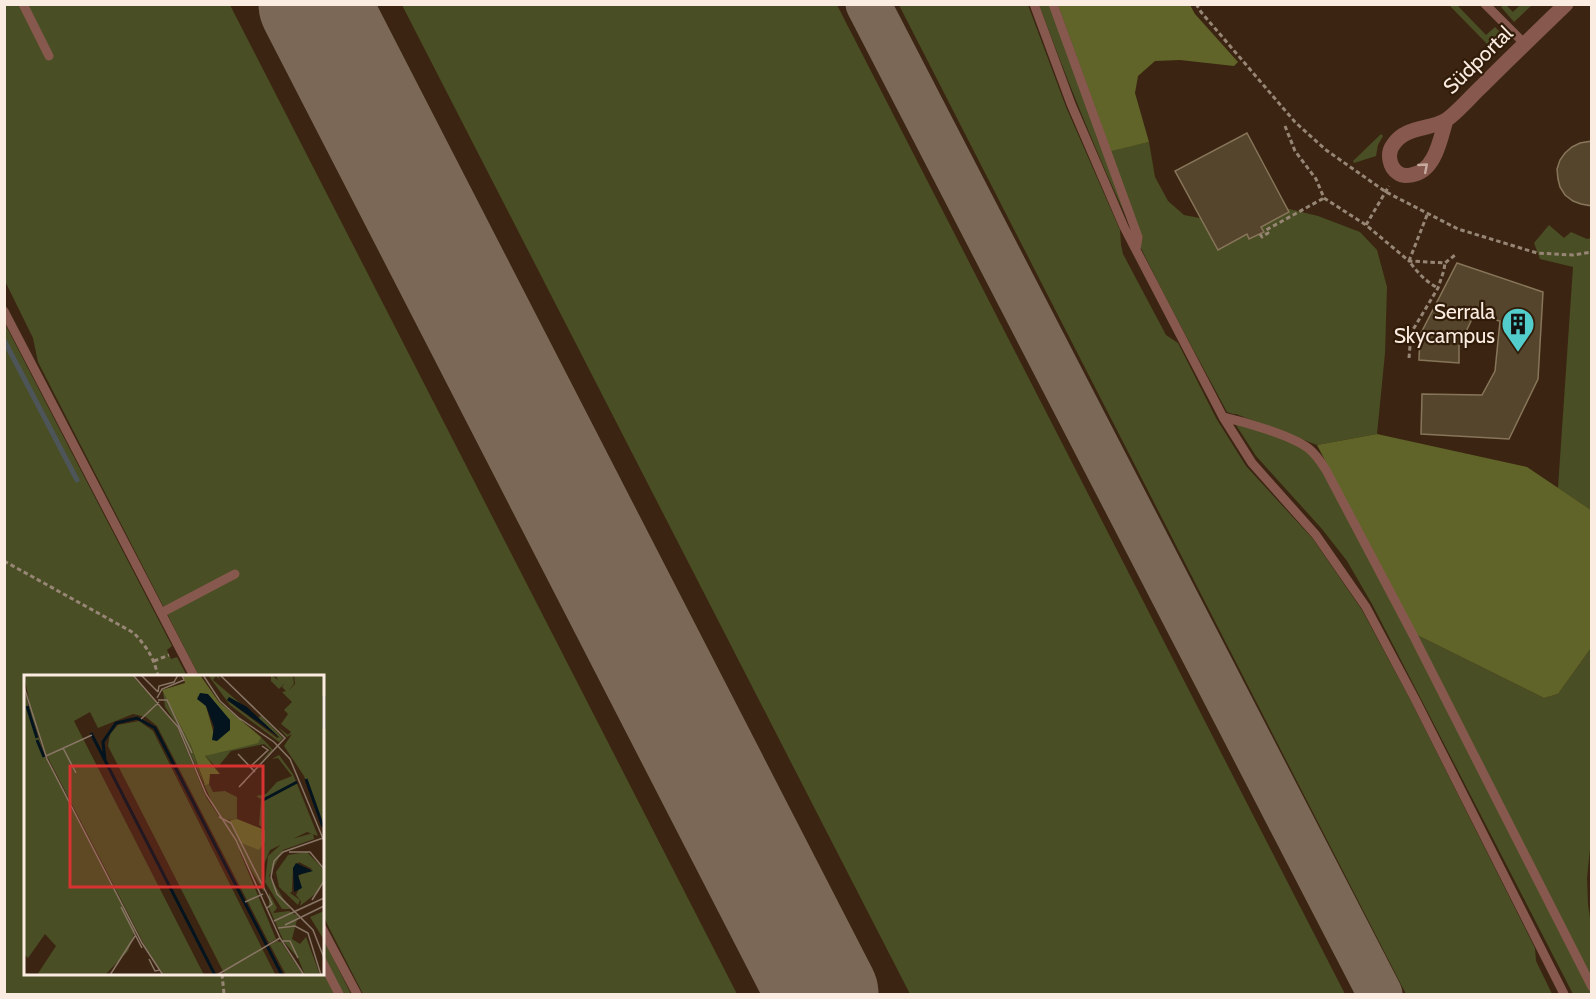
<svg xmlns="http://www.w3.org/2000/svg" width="1596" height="999" font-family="Cabin,sans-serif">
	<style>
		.green { fill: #4a4e24 }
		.forest { fill: #606428 }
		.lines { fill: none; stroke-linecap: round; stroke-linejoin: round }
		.stream { stroke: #4d5559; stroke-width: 5 }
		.taxiway { stroke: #7b6857; stroke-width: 45 }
		.runway { stroke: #7b6857; stroke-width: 111 }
		.building { fill: #55452c; stroke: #87755a; stroke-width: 1.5 }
		.path { stroke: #978575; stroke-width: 3; stroke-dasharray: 4.5 3; stroke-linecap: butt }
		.service { stroke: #87594e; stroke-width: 9 }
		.minor { stroke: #87594e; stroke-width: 15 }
		.oneway { stroke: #c7aa9f }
		.labels { text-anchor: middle; stroke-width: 4.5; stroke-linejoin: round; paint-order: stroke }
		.street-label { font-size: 21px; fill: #fbece1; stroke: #311c09 }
		.poi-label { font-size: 21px; fill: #fbece1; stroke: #311c09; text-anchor: end }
		.inset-river { fill: none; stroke: #03141f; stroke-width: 3 }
		.inset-road { fill: none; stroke: #887565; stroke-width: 1.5 }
		.view { fill: #d83231; fill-opacity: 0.15; stroke: #d83231; stroke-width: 3 }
		.inset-edge { fill: none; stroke: #fbece1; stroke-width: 3 }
	</style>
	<rect width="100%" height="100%" fill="#3b2512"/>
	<path class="green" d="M 5,5 L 230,5 L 737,994 L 363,994 L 323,916 L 322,676 L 199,676 L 38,362 L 33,338 L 5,281 Z
		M 402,5 L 837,5 L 1345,994 L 910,994 Z
		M 899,5 L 1028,5 L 1066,107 L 1120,230 L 1121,245 L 1123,254 L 1166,335 L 1178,343 L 1216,418 L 1246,466 L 1313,539 L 1362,610 L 1411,701 L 1535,948 L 1536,961 L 1552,994 L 1406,994 Z
		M 1039,5 L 1058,5 L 1111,150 L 1149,142 L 1155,177 L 1168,201 L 1184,215 L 1210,220 L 1281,207 L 1318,216 L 1360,232 L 1377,250 L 1387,287 L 1385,353 L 1377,434 L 1317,445 L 1236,414 L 1233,414 L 1227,412 C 1194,350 1159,288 1130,225 C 1096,153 1067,79 1039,5 Z
		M 1449,5 L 1457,5 L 1486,35 L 1495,27 L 1502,34 L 1489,46 Z
		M 1504,5 L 1506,5 L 1513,12 L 1520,5 L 1532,5 L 1514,22 L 1501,7 Z
		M 1381,134 L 1383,136 L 1378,145 L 1376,156 L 1354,163 L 1353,161 Z
		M 1549,225 L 1564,238 L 1571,232 L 1587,239 L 1591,238 L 1591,510 L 1558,488 L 1573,267 L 1540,259 L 1534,243 Z
		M 4,322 L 172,646 L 167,650 L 171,659 L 177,657 L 187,676 L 26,676 L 26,974 L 322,974 L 323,938 L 351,994 L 5,994 Z
		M 1237,423 L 1290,441 L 1300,446 L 1315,458 L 1411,636 L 1591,992 L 1591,994 L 1573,994 L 1372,604 L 1347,561 L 1322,529 L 1256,456 L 1236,425 Z
		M 1415,634 L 1544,698 L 1558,694 L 1591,648 L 1592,830 L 1587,878 L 1588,904 L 1592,932 L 1591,979 Z"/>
	<path class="forest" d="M 1058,5 L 1190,5 L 1195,14 L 1238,62 L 1234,66 L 1180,60 L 1155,61 L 1138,76 L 1135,93 L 1149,142 L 1111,151 Z
		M 1377,434 L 1527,467 L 1591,510 L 1591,648 L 1558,694 L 1544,698 L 1415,634 L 1317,445 Z"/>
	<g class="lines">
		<path class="stream" d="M 4,340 L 77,480"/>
		<path class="taxiway" d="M 868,4 L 1380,994"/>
		<path class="runway" d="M 314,4 L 823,994"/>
	</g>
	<path class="building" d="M 1247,133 L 1289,212 L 1261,227 L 1264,232 L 1249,239 L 1247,234 L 1218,250 L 1175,171 Z
		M 1592,141 L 1592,206 L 1581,204 L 1573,201 L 1565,195 L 1560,187 L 1558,179 L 1557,169 L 1560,160 L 1565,153 L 1572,147 L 1580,143 Z
		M 1457,263 L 1543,292 L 1538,379 L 1509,439 L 1421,434 L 1422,394 L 1482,395 L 1495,371 L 1500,321 L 1474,315 L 1459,346 L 1459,363 L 1419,360 L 1420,335 Z"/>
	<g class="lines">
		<path class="path" d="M 1196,4 L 1201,12 L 1295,122 L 1326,150 L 1386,192 L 1458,229 L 1537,253 L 1573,255 L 1592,252
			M 1285,126 L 1295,151 L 1316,179 L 1324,198 L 1366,225 L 1409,261 L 1445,263 L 1455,255
			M 1427,215 L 1409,261 C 1418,273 1425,281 1438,288
			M 1366,225 L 1389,186
			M 1260,234 L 1262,237 L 1268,233 L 1266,230 L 1324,198
			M 1409,358 L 1411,333 L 1438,288 L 1444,270 L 1445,263
			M 4,561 L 134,633 C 148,649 153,656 158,676
			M 154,661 L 169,655
			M 222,974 L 224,994"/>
		<path class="service" d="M 23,4 L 49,56
			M 1034,4 L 1071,104 L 1124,227 L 1223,417 L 1252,463 L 1316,535 L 1366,607 L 1415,699 L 1564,994
			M 1053,4 L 1138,237 L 1136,250
			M 1485,4 L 1525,44
			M 4,311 L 194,676
			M 1223,417 C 1245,422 1290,435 1308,448 C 1316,454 1321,462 1326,470 L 1413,635 L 1592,987
			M 161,613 L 235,574
			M 322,928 L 357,994
			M 322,961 L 339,994"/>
		<path class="minor" d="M 1446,120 C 1440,140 1435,172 1411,175 C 1406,176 1402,176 1398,173 C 1389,167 1387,153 1393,145 C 1405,126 1430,130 1446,120 C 1457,113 1473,94 1483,85 C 1510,58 1538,31 1566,4"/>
	</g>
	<defs><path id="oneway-chevron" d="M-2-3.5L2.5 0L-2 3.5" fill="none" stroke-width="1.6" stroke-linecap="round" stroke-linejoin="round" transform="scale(1.5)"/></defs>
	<use class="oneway" href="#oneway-chevron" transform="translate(1424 167) rotate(-41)"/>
	<defs>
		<g id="building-pin" transform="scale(1.725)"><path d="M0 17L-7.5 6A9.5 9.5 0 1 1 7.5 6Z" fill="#53cdcb" stroke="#311c09"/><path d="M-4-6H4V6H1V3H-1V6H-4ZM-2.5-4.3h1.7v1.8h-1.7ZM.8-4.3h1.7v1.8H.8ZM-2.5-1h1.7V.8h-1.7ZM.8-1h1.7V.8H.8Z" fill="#111"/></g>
	</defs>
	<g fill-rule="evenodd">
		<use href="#building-pin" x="1518" y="324"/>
	</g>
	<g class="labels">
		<g class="street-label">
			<text transform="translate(1478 60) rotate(-44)" y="7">Südportal</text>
		</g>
		<g class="poi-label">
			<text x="1495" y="319">Serrala<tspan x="1495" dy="24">Skycampus</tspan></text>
		</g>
	</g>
	<g transform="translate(24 675)">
		<rect width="300" height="300" fill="#3b2512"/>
		<path d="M 0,0 L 108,0 L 153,52 L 182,122 L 211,165 L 252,264 L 245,268 L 133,51 L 122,42 L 109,39 L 74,53 L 66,37 L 50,46 L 180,300 L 140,300 L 122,273 L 22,79 L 8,41 ZM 184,0 L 194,0 L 196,5 L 192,1 L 189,5 L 217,29 L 203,25 L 253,63 L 255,62 L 234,43 L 237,41 L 259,63 L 255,67 L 206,30 ZM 247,0 L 254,5 L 252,0 L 269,0 L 270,9 L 264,16 L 271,9 L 270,0 L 300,0 L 300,153 L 280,101 L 260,71 L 268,59 L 263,62 L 254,52 L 264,60 L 267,57 L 257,49 L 264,39 L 260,35 L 268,27 L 258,17 L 262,16 L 258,12 L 261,8 L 255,14 L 247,6 ZM 0,15 L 20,79 L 111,256 L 104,276 L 81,300 L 13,300 L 32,271 L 21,259 L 4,283 L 0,279 ZM 139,16 L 167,71 L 180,109 L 185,109 L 189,117 L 201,116 L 213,122 L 213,144 L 203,145 L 241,155 L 235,150 L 237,124 L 232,121 L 242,119 L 253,107 L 268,101 L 254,83 L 248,84 L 255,80 L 269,99 L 294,161 L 283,157 L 246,175 L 238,194 L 240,217 L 190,132 L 154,51 L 141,32 ZM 115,46 L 129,56 L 251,299 L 201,300 L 84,71 L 86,59 L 94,50 ZM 237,62 L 249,75 L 238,85 L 247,75 L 240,69 L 207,76 L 193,93 L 181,81 ZM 289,158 L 290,164 L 259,175 L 245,201 L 266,234 L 258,234 L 241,207 L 244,181 L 261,166 ZM 283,177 L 299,194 L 299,207 L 295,216 L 276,231 L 277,226 L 272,220 L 277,210 L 274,201 L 288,194 L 275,187 L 269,193 L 268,216 L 272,213 L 266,218 L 276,225 L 274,230 L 255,212 L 252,197 L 264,180 ZM 245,218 L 253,233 L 249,238 L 265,236 L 274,241 L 268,264 L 276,269 L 282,262 L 296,300 L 281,300 L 274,283 L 260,267 L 245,233 ZM 300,236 L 300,265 L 286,242 ZM 253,266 L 257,267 L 279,300 L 262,300 L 246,270 Z" fill="#4a4e24"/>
		<path d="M 159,0 L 176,0 L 195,27 L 237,62 L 234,68 L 181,81 L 196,99 L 186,99 L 185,109 L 181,110 L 167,71 L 138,15 L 161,8 ZM 173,21 L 206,45 L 190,59 L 182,31 ZM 213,144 L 241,155 L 241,166 L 235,175 L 217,168 L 206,145 Z" fill="#606428" fill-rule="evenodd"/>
		<path d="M 176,18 L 184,19 L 206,45 L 206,55 L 193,66 L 188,65 L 190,52 L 182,31 L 173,24 ZM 205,22 L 223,32 L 256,63 L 203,25 ZM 272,188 L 289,196 L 274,200 L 278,213 L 270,217 L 269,193 Z" fill="#03141f"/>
		<path class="inset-river" d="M 300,21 L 300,54M 3,31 L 13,63M 67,58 L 191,300M 13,65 L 20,82M 81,86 L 79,67 L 92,48 L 113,43 L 131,53 L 258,300M 282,104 L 299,152M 239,125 L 273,107"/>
		<path class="inset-road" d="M 109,0 L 154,52 L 182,119 L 212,165 L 256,263 L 280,300M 117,0 L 134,17M 179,0 L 196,26 L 217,45M 196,0 L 261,63 L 215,112 L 221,106M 0,12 L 23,84 L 118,268 L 139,300M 134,17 L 135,11 L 150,7 L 154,0M 133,23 L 138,14 L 160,5 L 158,0M 134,25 L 143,25 L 168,78M 215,43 L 250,67 L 266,84 L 300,166M 117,44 L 135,27M 39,73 L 52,98M 214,79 L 231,97M 22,81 L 68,60M 226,92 L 244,75 L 238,71M 195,142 L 207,148 L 248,229 L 243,233M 299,163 L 259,177 L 250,186 L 247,202 L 253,219 L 289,255 L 300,283M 265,177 L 286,177 L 300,194M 288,225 L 300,206M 221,227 L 239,219M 97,232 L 118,273M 250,246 L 300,223M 261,250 L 300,231M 254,253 L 271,251 L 284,258 L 297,300M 258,266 L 266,266 L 274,283M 125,284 L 131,296 L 136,295M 86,300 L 111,261M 193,300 L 256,263"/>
		<path class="view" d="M 46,91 L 239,91 L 239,212 L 46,212 Z"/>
		<rect width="300" height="300" class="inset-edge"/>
	</g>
	<rect width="1596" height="999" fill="none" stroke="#fbece1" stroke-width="12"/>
</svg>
